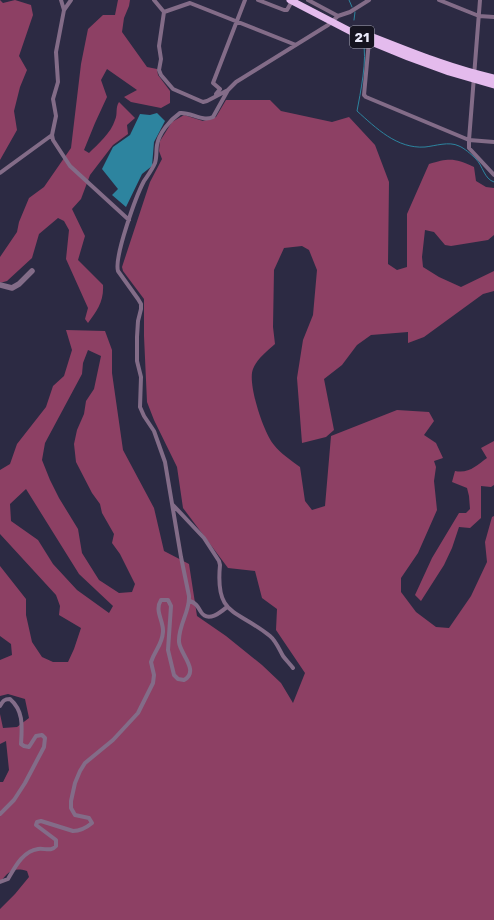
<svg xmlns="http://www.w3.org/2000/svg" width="494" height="920" font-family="Rubik,sans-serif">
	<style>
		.forest { fill: #8d4064; fill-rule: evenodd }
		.water { fill: #2d849f }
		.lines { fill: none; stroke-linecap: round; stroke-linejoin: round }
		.stream { stroke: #2d849f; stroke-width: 1 }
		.minor { stroke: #836c88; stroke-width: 4 }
		.tertiary { stroke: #836c88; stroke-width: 5.5 }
		.trunk { stroke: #e4bbed; stroke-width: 7 }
		.labels { text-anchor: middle; stroke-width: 4; stroke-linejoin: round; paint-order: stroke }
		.shield { fill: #151420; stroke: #aaaab9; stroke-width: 1 }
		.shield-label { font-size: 13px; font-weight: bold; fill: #eaeafa }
	</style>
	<rect width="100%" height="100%" fill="#2c2a43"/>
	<path class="forest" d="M 0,0 L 3,3 L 15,0 L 31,5 L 33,15 L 19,56 L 27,70 L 20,87 L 14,111 L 17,130 L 0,160 Z
		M 118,0 L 130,0 L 129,6 L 124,18 L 122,32 L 147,67 L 157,69 L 158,75 L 170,91 L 170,103 L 161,108 L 131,102 L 124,97 L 137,90 L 107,69 L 101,80 L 107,97 L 95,123 L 84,150 L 89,153 C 98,144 111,133 115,120 C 118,114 115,108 119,102 L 135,118 L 127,125 L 128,134 L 113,145 L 90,175 L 81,199 L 72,209 L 85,236 L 78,260 L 103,285 C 104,301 97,311 88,323 L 85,319 L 88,308 L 66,259 L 69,230 L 64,221 L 58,218 L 39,234 L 32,258 L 7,281 L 0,283 L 0,257 L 17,232 L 19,222 L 29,198 L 44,187 L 71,148 L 81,64 L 88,29 L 103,15 L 115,15 Z
		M 226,100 L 270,100 L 281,111 L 332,122 L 349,117 L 375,145 L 389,182 L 388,264 L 397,270 L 407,267 L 407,214 L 429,164 C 449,158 455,158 474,167 L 476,181 L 486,187 L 494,188 L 494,235 L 488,240 L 451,246 L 445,245 L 434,232 L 425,230 L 422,257 L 423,267 L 439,277 L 461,287 L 494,271 L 494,291 L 483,294 L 424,337 L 408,343 L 408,332 L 371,335 L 357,345 L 342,365 L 324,379 L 334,430 L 326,437 L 302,443 L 297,378 L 303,340 L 313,315 L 317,270 L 309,250 L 302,246 L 284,248 L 274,270 L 273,327 L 275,344 C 267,351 257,359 253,369 C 247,383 264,434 274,445 C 280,453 292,461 300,467 L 305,501 L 312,510 L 325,506 L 331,436 L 397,410 L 429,412 L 434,421 L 424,435 L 436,443 L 443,458 L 434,461 L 436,467 L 434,481 L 437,510 L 418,553 L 401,578 L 401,592 L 416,612 L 436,627 L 449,628 L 471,596 L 487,562 L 485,542 L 492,517 L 494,516 L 494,920 L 0,920 L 0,909 L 15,894 L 29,877 L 27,871 C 12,867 9,872 0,882 L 0,782 L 3,782 L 9,770 L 6,741 L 0,744 L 0,714 L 3,728 L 17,727 L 29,718 L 25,699 L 8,694 L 0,696 L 0,660 L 12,655 L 11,644 L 0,636 L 0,566 L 26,599 L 26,615 L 32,642 L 42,657 L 53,662 L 68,662 L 74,649 L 81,628 L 59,615 L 60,606 L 56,595 L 0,534 L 0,470 L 10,464 L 17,444 L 46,407 L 53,386 L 64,376 L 72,350 L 66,330 L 105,331 L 112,350 L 112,373 L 123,450 L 154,508 L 164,551 L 189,564 L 197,616 L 226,636 L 262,665 L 281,683 L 293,703 L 305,673 L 276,630 L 277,609 L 262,598 L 255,571 L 228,568 L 183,508 L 177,467 L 154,420 L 147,402 L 144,336 L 144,299 L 123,271 L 122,267 L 150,182 L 162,159 L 159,151 L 160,141 L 172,122 L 184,115 L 203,121 L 216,117 ZM 88,350 L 101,356 L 94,389 L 86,401 L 84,414 L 77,430 L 74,444 L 76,462 L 92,493 L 100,504 L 102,513 L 114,534 L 112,543 L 120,554 L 135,584 L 132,592 L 119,593 L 99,580 L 82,553 L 78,529 L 59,498 L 50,480 L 42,460 L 45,443 L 82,374 L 83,363 ZM 26,489 L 79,574 L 113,606 L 109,613 L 77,590 L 53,564 L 38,540 L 11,521 L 10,504 Z
		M 494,441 L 494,485 L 491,487 L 481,486 L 481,518 L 470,528 L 459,527 L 452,548 L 444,565 L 421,601 L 415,595 L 432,558 L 459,513 L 466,513 L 470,509 L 469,496 L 467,488 L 452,482 L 455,471 C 469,474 477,465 487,458 L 481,448 Z"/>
	<path class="water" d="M 157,113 L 165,121 L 154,142 L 152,166 L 142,174 L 126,207 L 112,195 L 118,189 L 102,169 L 113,147 L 130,135 L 140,114 L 150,115 Z"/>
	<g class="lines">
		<path class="stream" d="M 349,0 L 352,7
			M 354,20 L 355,12
			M 363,42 C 368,57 360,95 357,111 C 376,128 397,149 425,147 C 435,146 449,141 459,146 C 464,148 471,154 476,159 C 483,166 484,179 494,182"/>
		<path class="minor" d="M 61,0 L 64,10
			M 71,0 L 64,10 L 56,52 L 58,82 L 53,99 L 56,116 L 52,135 L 53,140 L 70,166 L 129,220
			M 154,0 L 164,12 L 159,46 L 161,59 L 159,70 L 161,75 L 173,89 L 203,102 L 207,101 L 228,90
			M 258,0 L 284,10 L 287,10 L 292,1
			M 308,0 L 338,16
			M 439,0 L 479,16 L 494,17
			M 480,0 L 469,140 L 494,142
			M 164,12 L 190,3 L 296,45
			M 369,41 L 364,95 L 366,97 L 469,140 L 469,148 L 494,175
			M 216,94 L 220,89 L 213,83 L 245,0
			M 0,173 L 52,135
			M 173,505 L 204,538 L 219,561 L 220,565 C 215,617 237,609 270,636 C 276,641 279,649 283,656 C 286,660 290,664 293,668
			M 190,601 C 196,603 198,607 201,612 C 208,623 221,612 227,607
			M 0,706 C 3,701 4,699 10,699 C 24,711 22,727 21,744 L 24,746 L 29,747 L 36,736 L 42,735 L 45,738 L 44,747 L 25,783 L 14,800 L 0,814
			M 0,882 L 8,879 C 15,867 23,851 38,849 C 45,848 51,852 56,846 L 56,840 L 36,825 L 37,822 L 41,821 L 73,831 C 81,831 86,828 92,823 L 89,818 L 75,815 L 71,808 L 71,801 L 75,783 L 80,771 L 85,763 L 113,740 L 138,713 L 153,683 L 154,675 L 151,662 C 155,650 162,645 163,632 C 164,621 154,611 161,600 L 168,600 L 171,606 L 168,650 L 174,675 L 178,679 L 184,680 C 200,671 180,654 179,642 C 178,625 190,612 189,596 L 181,557 L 165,462 L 154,431 L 144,416 L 140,407 L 141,377 L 137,361 L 137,337 L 138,321 L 141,309 L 141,304 L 138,299 L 118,271 C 114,257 136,196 144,181 C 148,175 152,170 155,163 C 157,157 156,151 157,145 C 159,133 170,120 180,113 C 191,112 202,122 213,117 L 228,90 L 236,82 L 328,25 L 338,16 L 350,12 L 369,0"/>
		<path class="tertiary" d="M 0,285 L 12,288 L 19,284 L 32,271"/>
		<path class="trunk" d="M 290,0 L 369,41 L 408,57 L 449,72 L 494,85
			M 360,32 C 404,49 448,68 494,78"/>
	</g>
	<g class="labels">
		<rect class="shield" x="350" y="26" width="24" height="22" rx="3"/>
		<g class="shield-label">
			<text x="362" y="42">21</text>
		</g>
	</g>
</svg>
